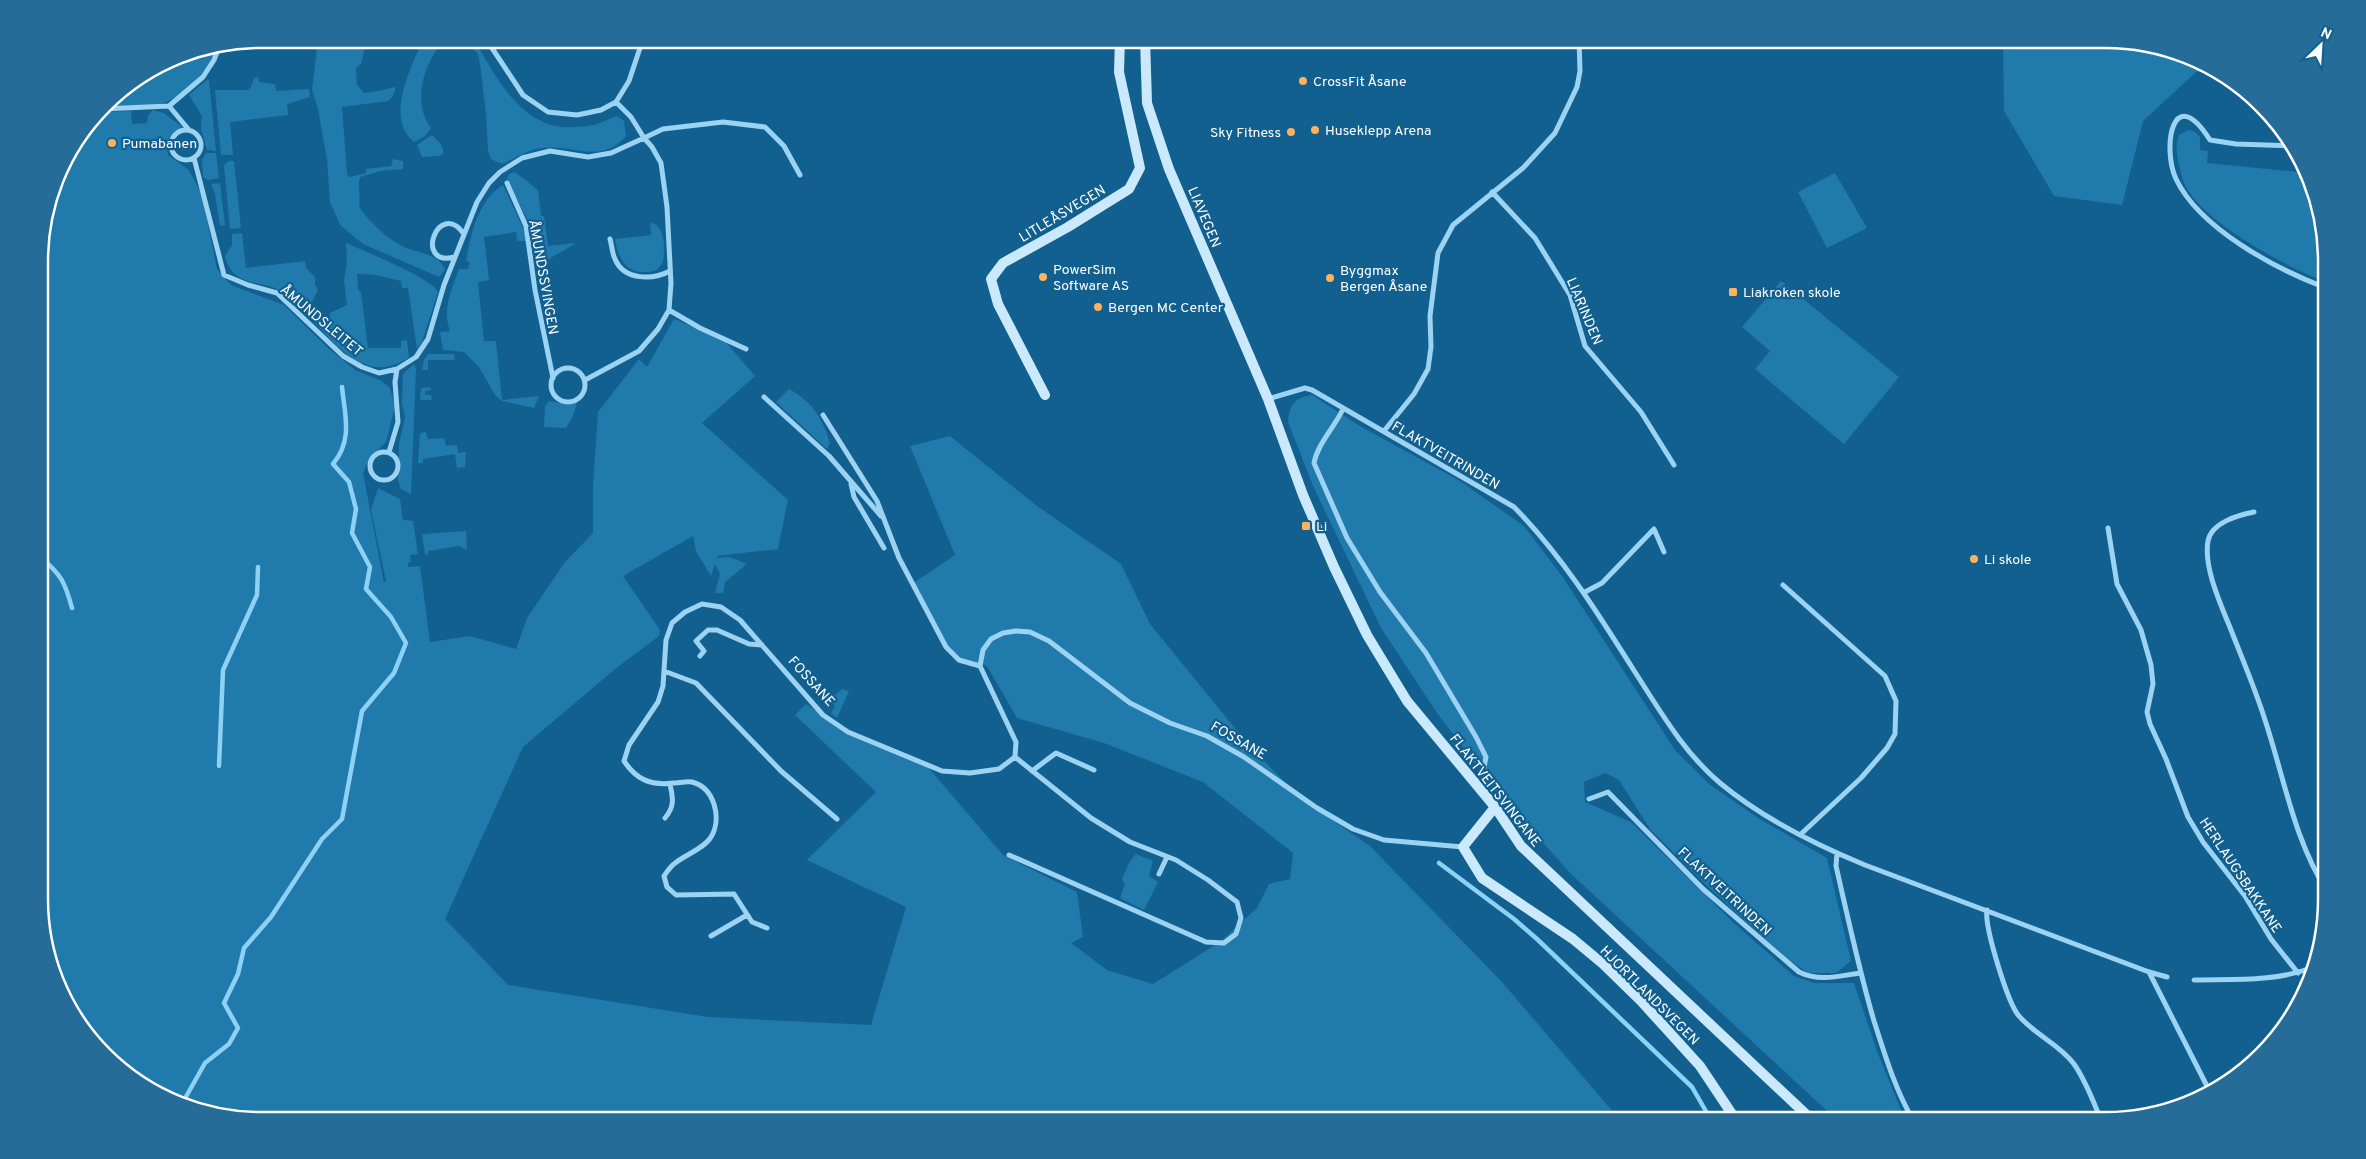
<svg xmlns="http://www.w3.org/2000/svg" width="2366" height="1159" font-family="Overpass,sans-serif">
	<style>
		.green { fill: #207aac }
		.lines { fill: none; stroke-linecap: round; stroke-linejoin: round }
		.stream { stroke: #8dd1f5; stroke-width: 4.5 }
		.street { stroke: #9cd3f2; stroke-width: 5 }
		.secondary { stroke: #cae9fc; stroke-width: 10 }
		.poi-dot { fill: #ffb15c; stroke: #12608f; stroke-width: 2 }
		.labels { text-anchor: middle; stroke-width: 4.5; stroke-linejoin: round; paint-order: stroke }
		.poi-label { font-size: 14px; fill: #fff; stroke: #12608f; text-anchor: start }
		.street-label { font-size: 14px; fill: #fff; stroke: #12608f }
		.rim { fill: none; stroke: #fff; stroke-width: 2.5 }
	</style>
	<rect width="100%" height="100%" fill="#12608f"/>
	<path class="green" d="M 318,39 L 367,39 L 361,64 L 356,68 L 357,85 L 364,93 C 376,92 385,89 396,87 L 393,96 L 388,101 L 342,107 L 347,173 L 349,177 L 366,173 L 366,169 L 391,166 L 393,159 L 403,161 L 403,169 L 381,171 L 360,177 C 357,188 361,196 359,207 C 370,222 385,237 402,246 C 415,253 440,253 445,270 L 439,277 L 363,244 L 340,225 L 330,202 L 327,160 L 318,109 L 312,90 Z
		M 423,39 L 474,39 C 495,76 523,131 573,127 C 581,127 592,126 600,123 C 606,121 610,118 617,116 L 624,121 L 626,136 C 601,165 573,144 542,148 C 527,150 516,158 502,164 L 491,159 L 488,151 L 486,113 L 480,64 L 478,54 L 468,44 L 443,42 C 423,64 412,103 431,128 L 425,136 L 414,142 C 384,117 412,67 423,39 Z
		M 2003,39 L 2106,39 L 2203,61 L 2215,71 L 2196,72 L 2143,121 L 2122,205 L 2054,196 L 2004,111 Z
		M 219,47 C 211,68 185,96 163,103 C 149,107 119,106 104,107 L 114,94 L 176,56 L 208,52 L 208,49 Z
		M 258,77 L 259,82 L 275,84 L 276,91 L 309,89 L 310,97 L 287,104 L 288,115 L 230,122 L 233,155 L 221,155 L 215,90 L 248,90 L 251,87 L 254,78 Z
		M 208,79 L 209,81 L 216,151 L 207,150 L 201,128 L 202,116 L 189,95 Z
		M 153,110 L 164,113 L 182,127 L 168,140 L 166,147 L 168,155 L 189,170 L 202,195 L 217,269 L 231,285 L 284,305 L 329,349 L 355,370 L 382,381 L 390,388 L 395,407 L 386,442 L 370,458 L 363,473 L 384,583 L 386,581 L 371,510 L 378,488 L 400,499 L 403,520 L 413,521 L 418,554 L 410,555 L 411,562 L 408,563 L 408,567 L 420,566 L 430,642 L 470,636 L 516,649 L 527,618 L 565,562 L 593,533 L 593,487 L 598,412 L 639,359 L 647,367 L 674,319 L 724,340 L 755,376 L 702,423 L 788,500 L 778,549 L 717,556 L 717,558 L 730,557 L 747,564 L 725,582 L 723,593 L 715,593 L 720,574 L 715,564 L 711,576 L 696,551 L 693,536 L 623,576 L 660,630 L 659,636 L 615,669 L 523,747 L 445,919 L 508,985 L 708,1017 L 871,1025 L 906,907 L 807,860 L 876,792 L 795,715 L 806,704 L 847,730 L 922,760 L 1003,855 L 1077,892 L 1083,937 L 1071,943 L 1107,970 L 1153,984 L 1220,942 L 1257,908 L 1269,884 L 1290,879 L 1293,853 L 1203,782 L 1104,743 L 1017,718 L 987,666 L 950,655 L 912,584 L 955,555 L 910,446 L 950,436 L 1037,506 L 1121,564 L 1150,624 L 1251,748 L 1302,799 L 1370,846 L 1502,982 L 1620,1120 L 260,1120 L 163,1098 L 84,1033 L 56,983 L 41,928 L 39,246 L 62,162 L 100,112 L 131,111 L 132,124 L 147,123 L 148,115 Z
		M 2188,130 L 2194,131 L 2200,137 L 2200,150 L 2208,151 L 2207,163 L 2298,172 L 2307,170 L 2325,232 L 2326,282 C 2289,269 2199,220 2184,183 C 2181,176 2180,168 2178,161 C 2177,151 2175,144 2179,135 Z
		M 432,135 L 441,144 L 444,153 L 439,156 L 422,157 L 417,145 Z
		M 206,153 L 216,153 L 219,178 L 208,180 L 203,177 L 202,160 Z
		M 229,161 L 234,161 L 241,228 L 230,229 L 224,165 Z
		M 515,172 L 538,190 L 541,216 L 544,216 L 548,246 L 575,243 L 573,245 L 549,259 L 534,258 L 529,223 L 507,179 L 509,174 Z
		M 1835,173 L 1867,228 L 1827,248 L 1798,192 Z
		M 220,183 L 225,225 L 220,226 L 215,194 L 211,184 Z
		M 503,185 L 525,232 L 526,241 L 517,241 L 516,232 L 484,237 L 489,280 L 478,282 L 484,341 L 496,341 L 502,400 L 539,396 L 534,408 L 502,401 L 495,395 L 479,367 L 464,352 L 443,350 L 440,332 L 450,331 C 442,309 451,290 459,269 L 468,269 L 470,262 L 466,261 C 471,234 478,200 503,185 Z
		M 650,223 C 666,224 665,250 663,262 L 657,270 C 630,278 619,263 615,239 L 651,235 Z
		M 242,233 L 246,268 L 305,261 L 306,268 L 315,277 L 315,284 L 318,290 L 311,304 L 304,305 L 304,311 L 311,313 L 325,322 L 330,320 L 330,313 L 347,305 L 344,280 L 347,264 L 346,243 C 364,251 432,278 438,292 L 422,342 L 417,349 L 408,288 L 402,288 L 401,281 L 375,275 L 357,274 L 358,290 L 361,292 L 368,348 L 401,348 L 401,341 L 407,340 L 409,357 C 357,394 321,321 286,294 C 263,277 234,291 225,256 L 232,245 L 232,234 Z
		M 1781,281 L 1899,377 L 1844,444 L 1755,369 L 1770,351 L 1742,327 Z
		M 428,354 L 454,354 L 455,360 L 428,360 L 428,370 L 422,370 L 424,360 Z
		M 414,364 L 416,369 L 411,494 L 401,489 L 398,480 L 399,444 L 405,417 L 402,403 L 403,374 Z
		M 430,387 L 431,390 L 425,391 L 425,395 L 431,395 L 432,400 L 420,400 L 421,388 Z
		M 789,389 C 813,402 822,418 830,443 L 827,449 L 776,402 Z
		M 1312,395 L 1360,426 L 1460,481 L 1524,526 L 1562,576 L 1675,750 L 1709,784 L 1758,818 L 1827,858 L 1851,961 L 1836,973 L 1808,973 L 1789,960 L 1707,886 L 1650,829 L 1619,780 L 1605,773 L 1584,782 L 1585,802 L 1631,822 L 1736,925 L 1794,976 L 1814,983 L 1854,983 L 1877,1051 L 1905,1120 L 1837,1120 L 1570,873 L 1493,787 L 1437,713 L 1381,628 L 1314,488 L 1288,422 C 1290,404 1294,398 1312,395 Z
		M 578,400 L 573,416 L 566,428 L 544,427 L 545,406 L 549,401 L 566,404 Z
		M 426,432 L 428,439 L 444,438 L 446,446 L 457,445 L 458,453 L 466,452 L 465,467 L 457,468 L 455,454 L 423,459 L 423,463 L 418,463 L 420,433 Z
		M 466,531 L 467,550 L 459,546 L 428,551 L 428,555 L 425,554 L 422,534 Z
		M 842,689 L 849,691 L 837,718 L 831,713 L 835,706 L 830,699 Z
		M 1136,854 L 1153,861 L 1149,876 L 1158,882 L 1144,910 L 1120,898 L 1125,884 L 1122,879 L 1130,861 Z"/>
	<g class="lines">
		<path class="stream" d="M 40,557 C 61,574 65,582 72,608
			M 219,766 L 223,670 L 257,595 L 258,567
			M 1439,863 L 1514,919 L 1537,939 L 1692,1087 L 1711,1120
			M 183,1102 L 205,1063 L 229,1044 L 238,1028 L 224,1003 L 238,974 L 244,948 L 271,917 L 322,839 L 342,819 L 362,711 L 394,673 L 406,643 L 391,617 L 366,589 L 370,567 L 352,533 L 356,509 L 349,482 L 333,464 C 353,440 345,416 342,387"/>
		<path class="street" d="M 486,39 L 523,95 L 548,112 L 577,115 L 601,110 L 616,102 L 629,81 L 643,39
			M 169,106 L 189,130
			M 102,109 L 169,106 L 203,77 L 214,60 L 219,47
			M171 145a15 15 0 1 1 30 0a15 15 0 1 1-30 0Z
			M 2293,146 L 2236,144 L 2210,140 C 2172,80 2162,149 2176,179 C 2200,229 2276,269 2326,288
			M 194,158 L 224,275 L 248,285 L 277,293 L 343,356 L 362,367 L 379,373 L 397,369 L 416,357 L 428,339 L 444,285 L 477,202 L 489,183 L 500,172 L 522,158 L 550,151 L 588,157 L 611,153 L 644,138 L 631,117 L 616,102
			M 507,183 L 526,226 L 535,290 L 553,378
			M 1492,192 L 1535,238 L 1570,295 L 1585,346 L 1641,412 L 1674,465
			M 610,239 C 612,246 612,253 615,259 C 624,281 653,280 670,271
			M 455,257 C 413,268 438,198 464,234
			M 669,310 L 700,328 L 746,349
			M551 385a17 17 0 1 1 34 0a17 17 0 1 1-34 0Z
			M 585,380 L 639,351 L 658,329 L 669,310 L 671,283 L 667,207 L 661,163 L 652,147 L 644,138 L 663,129 L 723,122 L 765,127 L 784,146 L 800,175
			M 764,397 L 829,456 L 881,516
			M 1268,399 L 1305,388 L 1312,390 L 1514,507 C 1562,556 1597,612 1633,669 C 1659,709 1683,752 1720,783 C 1762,818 1814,844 1865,865 L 2149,972 L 2167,977
			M 1343,409 C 1334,428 1318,443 1314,463 L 1347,538 L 1380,592 L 1426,653 L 1476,737 L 1486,757 L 1483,772
			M 823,415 L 877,501 L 899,558 L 946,647 L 959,660 L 980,666
			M 1384,431 L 1414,394 L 1428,369 L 1431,347 L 1430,316 L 1438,253 L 1453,225 L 1523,168 L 1555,133 L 1577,87 L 1580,71 L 1579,39
			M370 466a14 14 0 1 1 28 0a14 14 0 1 1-28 0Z
			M 389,452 L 398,422 L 395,382 L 397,369
			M 851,484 L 854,497 L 884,548
			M 2254,512 C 2238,515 2211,523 2208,541 C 2203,569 2223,609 2233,635 C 2244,663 2256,691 2265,720 C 2284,777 2294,840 2327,891
			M 2108,528 L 2117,584 L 2141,630 L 2151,665 L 2153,684 L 2147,712 L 2150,724 L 2166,759 L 2188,817 L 2203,842 L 2245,896 L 2271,939 L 2298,973
			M 1783,585 L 1885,676 L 1896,701 L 1895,734 L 1887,748 L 1861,778 L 1801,834
			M 1585,592 L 1602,583 L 1654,529 L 1664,552
			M 700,656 L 704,651 L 696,641 L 708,630 L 717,630 L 749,644 L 762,645
			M 664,671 L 696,683 L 781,771 L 837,819
			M 1032,771 L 1056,753 L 1094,770
			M 1589,799 L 1608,792 L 1703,889 L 1799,972 C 1819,982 1839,976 1860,973
			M 665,818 C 675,806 673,798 670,784
			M 1837,853 L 1836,866 C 1848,918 1859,970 1874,1021 C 1885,1055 1895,1089 1913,1120
			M 1009,855 L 1206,942 L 1224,943 L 1236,934 L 1241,918 L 1237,902 L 1208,880 L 1176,860 L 1130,842 L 1091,818 L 1015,757
			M 1159,874 L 1167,857
			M 1987,910 C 1984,926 2008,1004 2019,1016 C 2035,1035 2059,1044 2074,1064 C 2086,1081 2093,1101 2101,1120
			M 767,928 L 752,922 L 734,894 L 676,895 L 667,887 L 664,876 C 667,872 670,867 674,864 C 684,855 704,849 711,837 C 722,819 715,788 692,782 C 687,781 678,783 673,783 C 650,786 636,779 624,761 L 629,745 L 658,702 L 663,686 L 666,640 L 672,623 L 685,612 L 702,604 L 721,607 L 740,620 L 823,715 L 848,732 L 942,771 L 970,773 L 999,769 L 1015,757 L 1016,742 L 980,666 L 983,650 L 991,639 L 1003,633 L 1016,631 L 1030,632 L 1049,641 L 1130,703 L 1170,723 L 1207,736 L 1244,757 L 1317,808 L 1353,829 L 1384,840 L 1463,847
			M 711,936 L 747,915
			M 2149,972 L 2210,1092
			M 2194,980 C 2233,979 2274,982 2311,968"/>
		<path class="secondary" d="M 1145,39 L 1147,103 L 1169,169 L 1268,399 L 1303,495 L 1334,567 L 1367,635 L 1407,701 L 1495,807 L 1521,846 L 1812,1120
			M 1045,395 L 998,304 L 991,279 L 1003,263 L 1068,227 L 1129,189 L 1140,168 L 1119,72 L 1120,39
			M 1495,807 L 1463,847 L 1482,878 L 1573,939 L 1603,964 L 1641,1001 L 1700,1066 L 1736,1120"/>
	</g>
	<g class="poi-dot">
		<circle cx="1303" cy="81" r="5"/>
		<circle cx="1315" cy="130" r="5"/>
		<circle cx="1291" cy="132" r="5"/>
		<circle cx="112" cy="143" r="5"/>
		<circle cx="1043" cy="277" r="5"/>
		<circle cx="1330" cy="278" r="5"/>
		<rect x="1728" y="287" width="10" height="10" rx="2.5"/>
		<circle cx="1098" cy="307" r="5"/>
		<rect x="1301" y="521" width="10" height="10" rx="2.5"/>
		<circle cx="1974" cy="559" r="5"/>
	</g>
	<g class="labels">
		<g class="poi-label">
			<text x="1313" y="86">CrossFit Åsane</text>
			<text x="1325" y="135">Huseklepp Arena</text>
			<text x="1281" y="137" text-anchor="end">Sky Fitness</text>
			<text x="122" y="148">Pumabanen</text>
			<text x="1053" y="274">PowerSim<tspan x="1053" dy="16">Software AS</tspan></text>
			<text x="1340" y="275">Byggmax<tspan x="1340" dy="16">Bergen Åsane</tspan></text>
			<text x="1743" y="297">Liakroken skole</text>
			<text x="1108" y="312">Bergen MC Center</text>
			<text x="1316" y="531">Li</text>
			<text x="1984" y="564">Li skole</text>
		</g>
		<g class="street-label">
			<text transform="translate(1062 213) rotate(-31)" y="5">LITLEÅSVEGEN</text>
			<text transform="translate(1205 217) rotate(67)" y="5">LIAVEGEN</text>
			<text transform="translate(544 277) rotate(80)" y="5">ÅMUNDSSVINGEN</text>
			<text transform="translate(1585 311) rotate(67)" y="5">LIARINDEN</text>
			<text transform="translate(322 320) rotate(40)" y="5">ÅMUNDSLEITET</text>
			<text transform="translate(1446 455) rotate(30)" y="5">FLAKTVEITRINDEN</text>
			<text transform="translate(812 681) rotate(48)" y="5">FOSSANE</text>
			<text transform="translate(1239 740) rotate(30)" y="5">FOSSANE</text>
			<text transform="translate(1496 790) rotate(52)" y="5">FLAKTVEITSVINGANE</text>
			<text transform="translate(2241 875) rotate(56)" y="5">HERLAUGSBAKKANE</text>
			<text transform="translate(1725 891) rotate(43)" y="5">FLAKTVEITRINDEN</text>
			<text transform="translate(1650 995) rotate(45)" y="5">HJORTLANDSVEGEN</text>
		</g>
	</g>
	<path d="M0 0H2366V1159H0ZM261 48H2105A213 213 0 0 1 2318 261V899A213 213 0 0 1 2105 1112H261A213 213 0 0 1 48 899V261A213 213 0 0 1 261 48Z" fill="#256d98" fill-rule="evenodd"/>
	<path class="rim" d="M261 48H2105A213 213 0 0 1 2318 261V899A213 213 0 0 1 2105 1112H261A213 213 0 0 1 48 899V261A213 213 0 0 1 261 48Z"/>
	<g transform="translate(2321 45) rotate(25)" stroke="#12608f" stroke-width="4" paint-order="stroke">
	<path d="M0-4L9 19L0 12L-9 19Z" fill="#ffffff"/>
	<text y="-8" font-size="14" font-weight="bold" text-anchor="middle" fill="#ffffff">N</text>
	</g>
</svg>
